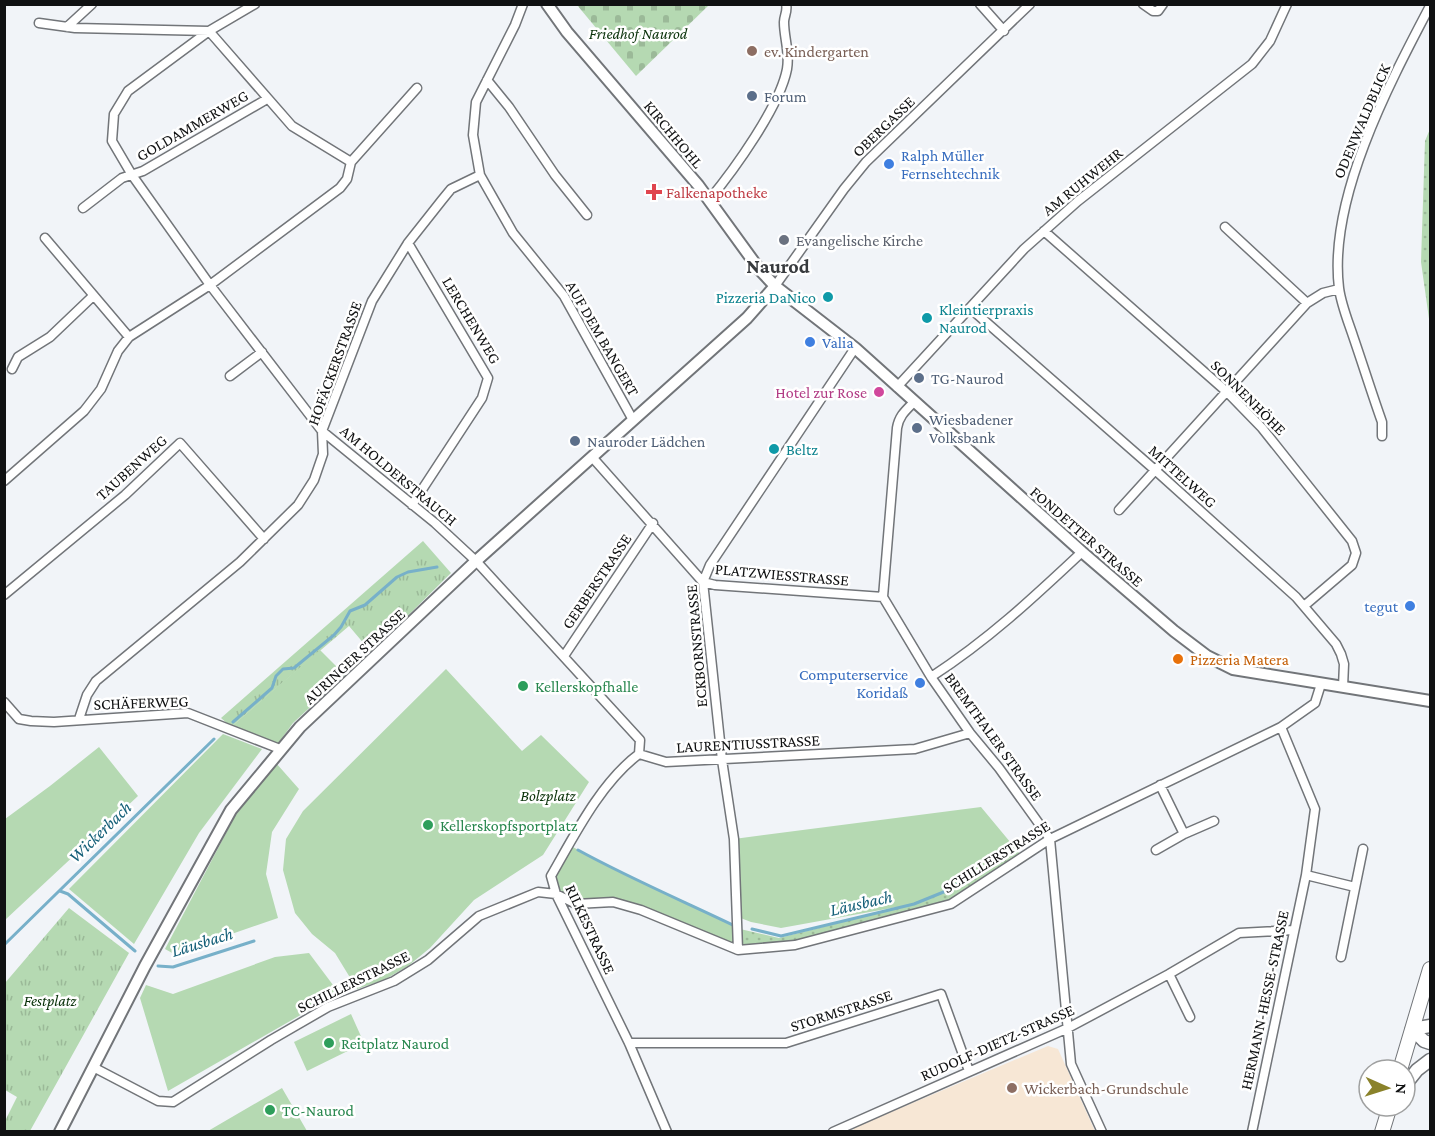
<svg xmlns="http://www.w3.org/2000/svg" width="1435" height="1136" font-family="'Crimson Pro',serif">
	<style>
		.education { fill: #f7e7d5 }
		.grass { fill: url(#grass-dots) }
		.cemetery { fill: url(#cemetery-stones) }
		.park { fill: url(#park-tufts) }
		.garden { fill: #b5d9b2 }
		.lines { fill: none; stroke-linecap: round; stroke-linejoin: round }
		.stream { stroke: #77b0c9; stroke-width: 3 }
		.minor-casing { stroke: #727579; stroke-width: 11 }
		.tertiary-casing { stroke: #727579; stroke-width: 14 }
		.secondary-casing { stroke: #727579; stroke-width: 15 }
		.primary-casing { stroke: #727579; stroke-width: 16 }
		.minor { stroke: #fff; stroke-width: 8 }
		.tertiary { stroke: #fff; stroke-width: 10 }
		.secondary { stroke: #fff; stroke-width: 12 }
		.primary { stroke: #fff; stroke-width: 14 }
		.education-dot { fill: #8d6e63; stroke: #fff; stroke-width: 2 }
		.service-dot { fill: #5c6f8a; stroke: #fff; stroke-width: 2 }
		.shop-dot { fill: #3f7fe0; stroke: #fff; stroke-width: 2 }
		.health-dot { fill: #e0444e; stroke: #fff; stroke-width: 2 }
		.worship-dot { fill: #6b7280; stroke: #fff; stroke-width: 2 }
		.culture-dot { fill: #0f9aa8; stroke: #fff; stroke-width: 2 }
		.hotel-dot { fill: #d1479c; stroke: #fff; stroke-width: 2 }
		.food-dot { fill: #e8710a; stroke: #fff; stroke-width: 2 }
		.leisure-dot { fill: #2e9e5b; stroke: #fff; stroke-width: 2 }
		.labels { text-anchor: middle; stroke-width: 5; stroke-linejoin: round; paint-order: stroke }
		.park-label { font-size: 16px; font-style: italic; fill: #0a320a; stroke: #fff }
		.education-label { font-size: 16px; fill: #785e54; stroke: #fff; text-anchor: start }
		.service-label { font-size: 16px; fill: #4e5e75; stroke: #fff; text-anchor: start }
		.street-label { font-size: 16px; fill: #101112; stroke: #fff }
		.shop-label { font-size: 16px; fill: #366cbe; stroke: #fff; text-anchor: start }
		.health-label { font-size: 16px; fill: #be3a42; stroke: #fff; text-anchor: start }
		.worship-label { font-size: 16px; fill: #5b616d; stroke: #fff; text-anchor: start }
		.culture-label { font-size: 16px; fill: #0d838f; stroke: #fff; text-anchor: start }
		.hotel-label { font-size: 16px; fill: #b23c85; stroke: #fff; text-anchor: end }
		.food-label { font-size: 16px; fill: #c56008; stroke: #fff; text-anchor: start }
		.leisure-label { font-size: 16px; fill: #27864d; stroke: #fff; text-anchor: start }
		.water-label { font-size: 18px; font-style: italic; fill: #166079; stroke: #fff }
		.quarter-label { font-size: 20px; font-weight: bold; fill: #383b3e; stroke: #fff }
	</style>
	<defs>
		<pattern id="grass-dots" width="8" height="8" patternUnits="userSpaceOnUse" patternTransform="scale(1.5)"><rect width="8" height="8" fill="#b5d9b2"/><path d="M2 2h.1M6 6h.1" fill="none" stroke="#9bb998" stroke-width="1.8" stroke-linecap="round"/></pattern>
		<pattern id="cemetery-stones" width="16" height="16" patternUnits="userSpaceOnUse" patternTransform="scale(1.5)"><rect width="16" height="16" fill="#b5d9b2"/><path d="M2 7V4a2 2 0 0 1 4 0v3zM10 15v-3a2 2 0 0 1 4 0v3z" fill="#9bb998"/></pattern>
		<pattern id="park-tufts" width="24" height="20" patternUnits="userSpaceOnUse" patternTransform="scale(1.5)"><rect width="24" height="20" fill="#b5d9b2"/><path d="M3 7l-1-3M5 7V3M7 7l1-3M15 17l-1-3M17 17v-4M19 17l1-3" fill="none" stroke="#9bb998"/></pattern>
	</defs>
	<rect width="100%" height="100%" fill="#f1f4f8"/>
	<path class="education" d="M 1048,1046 L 1058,1049 L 1095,1131 L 854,1131 L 853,1128 Z"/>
	<path class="grass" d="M 1430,129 L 1430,326 L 1421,262 L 1425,141 Z
		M 1020,854 L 951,904 L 795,945 L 738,950 L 740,929 L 779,938 L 914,904 L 951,889 L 970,875 Z"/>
	<path class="cemetery" d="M 577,5 L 709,5 L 636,76 Z"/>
	<path class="park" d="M 423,541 L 451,573 L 371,652 L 349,626 L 231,727 L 221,718 Z
		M 69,908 L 129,953 L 30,1131 L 5,1131 L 5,1121 L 17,1097 L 5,1090 L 5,983 Z"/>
	<path class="garden" d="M 320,650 L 345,675 L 293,723 L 277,745 L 231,727 Z
		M 446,669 L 522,751 L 541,735 L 589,782 L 543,855 L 474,900 L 430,948 L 408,966 L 384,980 L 357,989 L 335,953 L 312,934 L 295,913 L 283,870 L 286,839 L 303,811 Z
		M 223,734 L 262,749 L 199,833 L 134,944 L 69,889 Z
		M 99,747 L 138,796 L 5,920 L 5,819 L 50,786 Z
		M 276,763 L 299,789 L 272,832 L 266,874 L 278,918 L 174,954 L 165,949 L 235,816 Z
		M 981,807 L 1020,854 L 970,875 L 951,889 L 914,904 L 781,928 L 751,922 L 738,917 L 734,839 Z
		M 569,845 C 623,874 679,900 735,926 L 738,950 L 613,902 L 576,904 L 556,894 L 551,876 Z
		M 309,953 L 339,993 L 168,1091 L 140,998 L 146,985 L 173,994 L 275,957 Z
		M 351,1014 L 364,1043 L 307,1071 L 294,1042 Z
		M 282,1088 L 307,1131 L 208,1131 Z"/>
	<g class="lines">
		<path class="stream" d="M 233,722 L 272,688 L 276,676 L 283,669 L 294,668 L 334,635 L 341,627 L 350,611 L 365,605 L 397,577 L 408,572 L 437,567
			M 578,850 C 629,878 683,901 735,926
			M 60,891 L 68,894 L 135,951
			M 752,929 L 781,936 L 914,904 L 951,889 L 970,875
			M 4,945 L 214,739
			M 158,966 L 173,967 L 254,941"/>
		<g class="minor-casing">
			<path id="minor" d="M 523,4 L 515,25 L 476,102 L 473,135 L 480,175 L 513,233 L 564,296 L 633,420
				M 980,4 L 1004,31
				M 1143,4 L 1153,11 L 1158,11 L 1163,4
				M 39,23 L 75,28 L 209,31 L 255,4
				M 67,27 L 92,4
				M 487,80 L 509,107 L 555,175 L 587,215
				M 351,162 L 292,126 L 209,31 L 128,91 L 114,114 L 112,141 L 132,175 L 210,285 L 322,431 L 435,523 L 476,561 L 640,740 L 639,754
				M 709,200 C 734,170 780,106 787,69 C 790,52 784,38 784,22 C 784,16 788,11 786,4
				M 83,208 L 122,178 L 143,171 L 267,99
				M 1225,227 L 1307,303
				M 1044,231 L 1227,392 L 1262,428 L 1352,541 L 1356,553 L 1352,565 L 1304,606
				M 45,238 L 129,337
				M 408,243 L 488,378 L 482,398 L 412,505
				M 775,286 L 844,189 L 866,162 L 1030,4
				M 970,308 L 1155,470 L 1296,597 L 1336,644 L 1341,654 L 1344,664 L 1343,687
				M 12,369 L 18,357 L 50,337 L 93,296
				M 230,376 L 262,352
				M 897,387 L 1024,249 L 1078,201 L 1252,64 L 1270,41 L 1287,4
				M 914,402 C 905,411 899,416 897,428 L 883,597 L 931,677 L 970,733 L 999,768 L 1050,839 L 1071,1064 L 1102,1132
				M 1382,436 L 1382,422 C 1372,394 1363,365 1353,336 C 1348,321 1341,304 1339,288 C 1328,199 1389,84 1430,6
				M 592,457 L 703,582 L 715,585 L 883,597
				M 4,481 L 84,411 L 101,389 L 118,351 L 129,337 L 210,285 L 340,188 L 347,179 L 351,162 L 417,88
				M 1119,510 L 1307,303 L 1323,293 L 1339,289
				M 4,595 L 125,495 L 180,443 L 264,539
				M 564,656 L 653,523
				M 931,677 C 988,640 1033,598 1082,552
				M 4,702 L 19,719 L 31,721 L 54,722 L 188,713 L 280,749
				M 79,719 L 87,695 L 96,681 L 240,562 L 298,505 L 314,480 L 323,454 L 322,431 L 372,301 L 408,243 L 442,200 L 451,189 L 480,175
				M 639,754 C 601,782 574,836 551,876 L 556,894 L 629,1043 L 667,1132
				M 639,754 L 666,762 L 915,749 L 970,733
				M 1184,834 L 1214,821
				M 1156,850 L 1184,834 L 1160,785
				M 1306,875 L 1355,887
				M 738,950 L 734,839 L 722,760 L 703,582 L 710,565 L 855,348
				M 1341,957 L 1363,849
				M 1169,974 L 1190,1017
				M 629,1043 L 786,1043 L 941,994 L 969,1071
				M 93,1067 L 158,1101 L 173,1102 L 271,1040 L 328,1007 L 394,981 L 428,960 L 479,916 L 538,892 L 556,894 L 576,904 L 613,902 L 641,910 L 738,950 L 795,945 L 951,904 L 1050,839 L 1281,727 L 1315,703 L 1321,684
				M 833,1132 L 1068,1028 L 1169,974 L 1239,933 L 1294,930
				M 1252,1132 L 1306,875 L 1315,809 L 1281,727"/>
		</g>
		<g class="tertiary-casing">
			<path id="tertiary" d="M 547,4 L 567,32 L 698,185 L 759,269 L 775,286 L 855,348 L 1082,552 L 1174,631 L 1207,656 L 1233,669 L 1430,701
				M 60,1132 L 145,966 L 231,810 L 300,727 L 476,561 L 747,318 L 775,286"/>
		</g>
		<g class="secondary-casing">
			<path id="secondary" d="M 1412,1029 L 1424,1041 L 1430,1043
				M 1412,1029 L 1430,1026
				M 1405,1085 L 1417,1070 L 1430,1060"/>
		</g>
		<g class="primary-casing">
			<path id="primary" d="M 1400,1070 L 1430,969
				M 1382,1132 L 1390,1106"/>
		</g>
		<use href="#minor" class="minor"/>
		<use href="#tertiary" class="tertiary"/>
		<use href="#secondary" class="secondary"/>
		<use href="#primary" class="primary"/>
	</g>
	<g class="education-dot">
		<circle cx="752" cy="51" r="6"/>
		<circle cx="1012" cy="1088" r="6"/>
	</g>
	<g class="service-dot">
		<circle cx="752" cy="96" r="6"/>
		<circle cx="919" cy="378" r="6"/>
		<circle cx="917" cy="428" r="6"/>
		<circle cx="575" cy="441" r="6"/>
	</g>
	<g class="shop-dot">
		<circle cx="889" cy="164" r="6"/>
		<circle cx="810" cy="342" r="6"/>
		<circle cx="1410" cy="606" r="6"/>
		<circle cx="920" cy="683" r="6"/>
	</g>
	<path class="health-dot" d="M651 183h6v6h6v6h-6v6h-6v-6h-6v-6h6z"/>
	<circle class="worship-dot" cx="784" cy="240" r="6"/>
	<g class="culture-dot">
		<circle cx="828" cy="297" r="6"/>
		<circle cx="927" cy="318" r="6"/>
		<circle cx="774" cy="449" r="6"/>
	</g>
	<circle class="hotel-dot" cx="879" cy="392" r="6"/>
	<circle class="food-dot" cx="1178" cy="659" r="6"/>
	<g class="leisure-dot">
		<circle cx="523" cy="686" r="6"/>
		<circle cx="428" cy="825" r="6"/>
		<circle cx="329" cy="1043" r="6"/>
		<circle cx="270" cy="1110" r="6"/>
	</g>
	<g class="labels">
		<g class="park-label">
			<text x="638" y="39">Friedhof Naurod</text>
			<text x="548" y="801">Bolzplatz</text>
			<text x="50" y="1006">Festplatz</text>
		</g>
		<g class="education-label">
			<text x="764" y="57">ev. Kindergarten</text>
			<text x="1024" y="1094">Wickerbach-Grundschule</text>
		</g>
		<g class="service-label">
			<text x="764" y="102">Forum</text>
			<text x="931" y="384">TG-Naurod</text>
			<text x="929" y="425">Wiesbadener<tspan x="929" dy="18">Volksbank</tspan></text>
			<text x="587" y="447">Nauroder Lädchen</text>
		</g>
		<g class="street-label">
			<text transform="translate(1361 121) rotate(-67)" y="6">ODENWALDBLICK</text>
			<text transform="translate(192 125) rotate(-30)" y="6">GOLDAMMERWEG</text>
			<text transform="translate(883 126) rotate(-44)" y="6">OBERGASSE</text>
			<text transform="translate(674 134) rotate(50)" y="6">KIRCHHOHL</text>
			<text transform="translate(1082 181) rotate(-39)" y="6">AM RUHWEHR</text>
			<text transform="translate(472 320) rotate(59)" y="6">LERCHENWEG</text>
			<text transform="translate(603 338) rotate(60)" y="6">AUF DEM BANGERT</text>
			<text transform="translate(334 363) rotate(-70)" y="6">HOFÄCKERSTRASSE</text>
			<text transform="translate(1249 397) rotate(45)" y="6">SONNENHÖHE</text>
			<text transform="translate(131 467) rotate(-42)" y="6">TAUBENWEG</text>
			<text transform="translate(399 475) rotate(40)" y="6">AM HOLDERSTRAUCH</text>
			<text transform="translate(1183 476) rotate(42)" y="6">MITTELWEG</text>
			<text transform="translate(1087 536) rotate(41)" y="6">FONDETTER STRASSE</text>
			<text transform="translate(782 574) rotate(5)" y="6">PLATZWIESSTRASSE</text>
			<text transform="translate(596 581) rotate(-56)" y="6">GERBERSTRASSE</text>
			<text transform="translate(696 646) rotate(-95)" y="6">ECKBORNSTRASSE</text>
			<text transform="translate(354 656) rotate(-43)" y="6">AURINGER STRASSE</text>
			<text transform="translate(141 702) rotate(-2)" y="6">SCHÄFERWEG</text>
			<text transform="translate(994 736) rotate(54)" y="6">BREMTHALER STRASSE</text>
			<text transform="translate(748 743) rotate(-3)" y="6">LAURENTIUSSTRASSE</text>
			<text transform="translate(996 856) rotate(-32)" y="6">SCHILLERSTRASSE</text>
			<text transform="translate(591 929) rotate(65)" y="6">RILKESTRASSE</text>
			<text transform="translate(353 981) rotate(-26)" y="6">SCHILLERSTRASSE</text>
			<text transform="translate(1264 1000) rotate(-78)" y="6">HERMANN-HESSE-STRASSE</text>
			<text transform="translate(841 1010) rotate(-18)" y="6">STORMSTRASSE</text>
			<text transform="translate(997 1042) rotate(-24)" y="6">RUDOLF-DIETZ-STRASSE</text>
		</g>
		<g class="shop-label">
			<text x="901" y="161">Ralph Müller<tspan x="901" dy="18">Fernsehtechnik</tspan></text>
			<text x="822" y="348">Valia</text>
			<text x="1398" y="612" text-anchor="end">tegut</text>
			<text x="908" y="680" text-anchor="end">Computerservice<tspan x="908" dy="18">Koridaß</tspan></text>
		</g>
		<g class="health-label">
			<text x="666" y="198">Falkenapotheke</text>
		</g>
		<g class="worship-label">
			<text x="796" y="246">Evangelische Kirche</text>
		</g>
		<g class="culture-label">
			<text x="816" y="303" text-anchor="end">Pizzeria DaNico</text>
			<text x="939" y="315">Kleintierpraxis<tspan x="939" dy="18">Naurod</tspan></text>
			<text x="786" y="455">Beltz</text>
		</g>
		<g class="hotel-label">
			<text x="867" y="398">Hotel zur Rose</text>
		</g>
		<g class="food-label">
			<text x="1190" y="665">Pizzeria Matera</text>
		</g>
		<g class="leisure-label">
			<text x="535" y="692">Kellerskopfhalle</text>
			<text x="440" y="831">Kellerskopfsportplatz</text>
			<text x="341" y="1049">Reitplatz Naurod</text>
			<text x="282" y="1116">TC-Naurod</text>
		</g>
		<g class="water-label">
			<text transform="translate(100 832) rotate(-44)" y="6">Wickerbach</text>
			<text transform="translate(861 903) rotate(-13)" y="6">Läusbach</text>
			<text transform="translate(202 942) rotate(-17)" y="6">Läusbach</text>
		</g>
		<g class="quarter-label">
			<text x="778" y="273">Naurod</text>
		</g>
	</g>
	<rect width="1435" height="1136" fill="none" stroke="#101112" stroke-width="12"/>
	<g transform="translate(1387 1088) rotate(93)"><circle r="28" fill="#ffffff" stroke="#9fa0a0" stroke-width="1.5"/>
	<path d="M0-4.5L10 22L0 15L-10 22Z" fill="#8a822a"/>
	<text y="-9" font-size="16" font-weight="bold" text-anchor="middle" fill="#101112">N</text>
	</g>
</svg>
